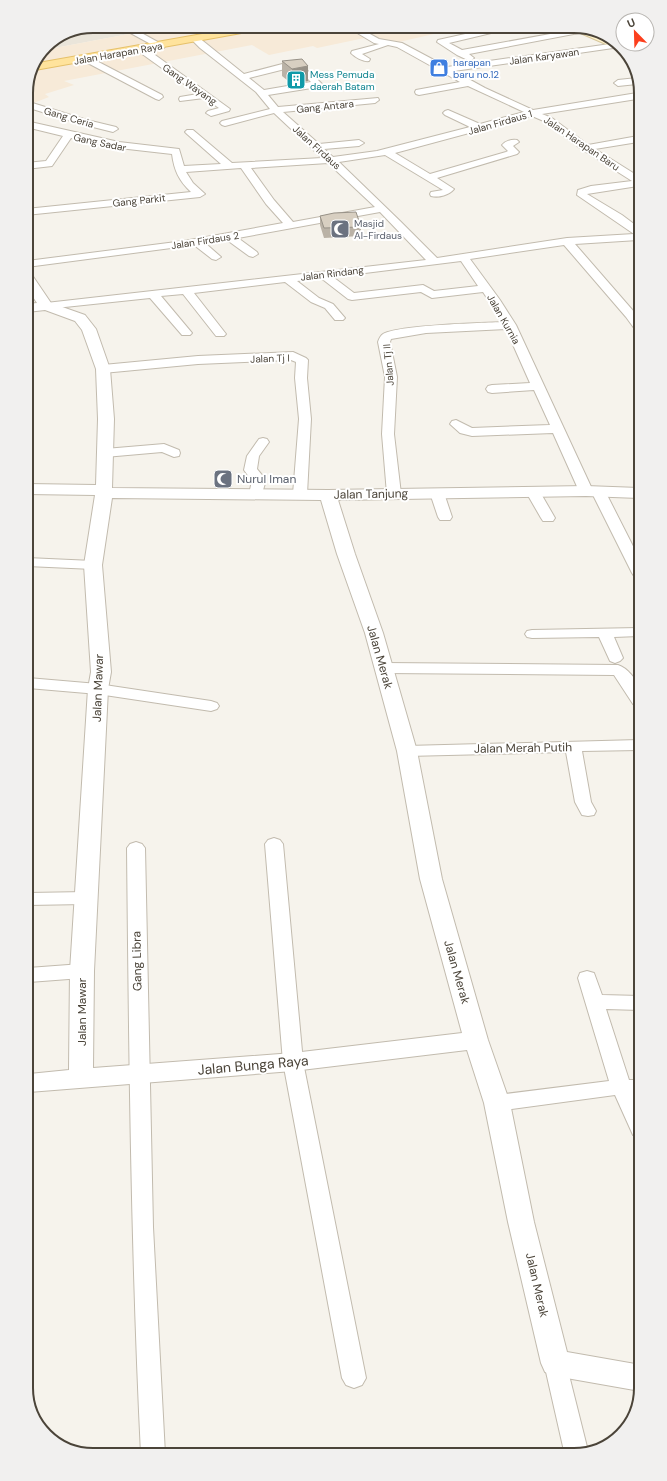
<svg xmlns="http://www.w3.org/2000/svg" width="667" height="1481" font-family="'DM Sans',sans-serif">
	<style>
		.residential { fill: #eae5da }
		.commercial { fill: #f7ead8 }
		.lines { fill: none; stroke-linecap: round; stroke-linejoin: round }
		.minor-casing { stroke: #c2bbae; stroke-width: 2 }
		.tertiary-casing { stroke: #c2bbae; stroke-width: 2 }
		.secondary-casing { stroke: #d6c79b; stroke-width: 2 }
		.primary-casing { stroke: #e6c16a; stroke-width: 2 }
		.minor { fill: #fff; fill-rule: evenodd }
		.tertiary { fill: #fff; fill-rule: evenodd }
		.secondary { fill: #fff3cd; fill-rule: evenodd }
		.primary { fill: #ffe39c; fill-rule: evenodd }
		.wall { fill: #bab2a6 }
		.shaded-wall { fill: #979187 }
		.building { fill: #d8cfc1; stroke: #979187 }
		.labels { text-anchor: middle; stroke-width: 4; stroke-linejoin: round; paint-order: stroke }
		.far-street-label { font-size: 10px; fill: #4b4439; stroke: #fff }
		.far-shop-label { font-size: 10px; fill: #366cbe; stroke: #fff; text-anchor: start }
		.far-culture-label { font-size: 10px; fill: #0d838f; stroke: #fff; text-anchor: start }
		.far-worship-label { font-size: 10px; fill: #5b616d; stroke: #fff; text-anchor: start }
		.worship-label { font-size: 12px; fill: #5b616d; stroke: #fff; text-anchor: start }
		.street-label { font-size: 12px; fill: #4b4439; stroke: #fff }
		.near-street-label { font-size: 14px; fill: #4b4439; stroke: #fff }
		.rim { fill: none; stroke: #4b4439; stroke-width: 2 }
	</style>
	<rect width="100%" height="100%" fill="#f6f3ec"/>
	<path class="residential" d="M 150,30 L 44,50 L 46,45 L 68,31 Z"/>
	<path class="commercial" d="M 464,27 L 399,42 L 386,41 L 374,36 L 317,48 L 313,46 L 269,55 L 252,45 L 64,81 L 74,85 L 45,94 L 49,97 L 31,104 L 26,103 L 26,89 L 44,50 L 150,30 L 191,30 L 196,32 L 206,31 L 211,33 L 231,29 Z"/>
	<g class="lines">
		<g class="minor-casing">
			<path id="minor" d="M 497,27 L 512,27 L 508,29 L 449,43 L 462,50 L 583,28 L 588,30 L 584,32 L 469,54 L 474,58 L 470,61 L 457,55 L 437,42 L 438,40 Z
				M 349,28 L 359,28 L 379,39 L 402,43 L 447,67 L 617,43 L 620,47 L 454,71 L 485,88 L 533,110 L 637,93 L 637,99 L 542,114 L 552,118 L 588,145 L 638,136 L 638,142 L 595,149 L 638,176 L 638,186 L 587,194 L 622,215 L 638,227 L 638,240 L 575,244 L 635,313 L 638,317 L 638,329 L 634,328 L 626,317 L 564,245 L 470,259 L 500,300 L 516,325 L 593,491 L 591,494 L 581,494 L 579,491 L 553,433 L 472,436 L 460,433 L 450,424 L 452,421 L 456,420 L 472,428 L 550,425 L 534,390 L 492,393 L 488,392 L 486,389 L 488,386 L 492,385 L 530,383 L 506,329 L 426,333 L 391,339 L 390,342 L 397,377 L 394,434 L 401,494 L 399,497 L 389,497 L 387,494 L 382,434 L 385,377 L 378,342 C 379,339 380,336 383,334 C 397,325 481,323 503,322 L 483,292 L 432,298 L 421,292 L 352,300 L 348,299 L 321,278 L 297,281 L 319,298 L 333,304 L 345,318 L 343,320 L 335,320 L 325,308 L 311,302 L 285,282 L 194,293 L 226,334 L 224,336 L 216,336 L 183,294 L 161,296 L 192,333 L 190,335 L 182,335 L 150,298 L 46,309 L 40,306 L 46,303 L 426,260 L 380,212 L 238,238 L 257,252 L 258,254 L 253,257 L 249,256 L 227,240 L 205,243 L 221,257 L 216,260 L 212,259 L 194,245 L 27,267 L 27,261 L 184,241 L 283,223 L 266,204 L 241,168 L 186,172 L 193,183 L 205,194 L 200,197 L 26,215 L 26,209 L 191,192 C 179,181 174,170 172,154 L 119,148 L 71,138 L 52,166 L 26,169 L 26,163 L 46,161 L 63,136 L 26,127 L 26,121 L 119,142 L 179,149 L 184,166 L 221,164 L 187,134 L 185,132 L 187,130 L 193,130 L 232,163 L 322,158 L 274,113 L 225,126 L 222,125 L 220,123 L 222,121 L 270,109 L 256,92 L 200,48 L 191,39 L 192,37 L 198,37 L 244,74 L 290,62 L 293,63 L 294,65 L 293,67 L 249,78 L 264,90 L 311,82 L 303,74 L 307,71 L 310,72 L 322,84 L 318,87 L 268,95 L 278,107 L 378,98 L 379,100 L 375,103 L 283,112 L 319,144 L 359,140 L 364,143 L 359,146 L 324,149 L 333,157 L 377,151 L 470,127 L 445,115 L 443,113 L 445,111 L 448,110 L 480,124 L 524,112 L 468,86 L 419,95 L 416,94 L 415,92 L 416,90 L 460,82 L 397,47 L 388,45 L 362,54 L 370,59 L 369,61 C 363,62 355,57 351,53 L 352,51 L 379,44 L 374,43 ZM 532,116 L 546,122 L 580,148 L 632,181 L 591,186 L 578,190 L 577,195 L 634,234 L 567,238 L 437,258 L 400,221 L 339,162 L 385,155 L 443,190 L 431,192 L 430,194 L 431,196 C 439,198 449,195 454,189 L 437,178 L 517,154 L 519,152 L 513,146 L 519,142 L 517,140 C 512,139 505,141 502,145 L 508,151 L 506,152 L 430,174 L 395,153 ZM 328,163 L 375,207 L 293,222 L 274,200 L 251,168 ZM 461,261 L 478,286 L 434,291 L 423,285 L 354,293 L 333,277 Z
				M 125,30 L 136,30 L 165,46 L 164,48 L 158,48 Z
				M 138,47 L 144,47 L 230,109 L 229,111 L 211,116 L 206,113 L 208,111 L 219,108 L 204,98 L 180,101 L 179,99 L 180,97 L 198,94 L 138,51 L 137,49 Z
				M 87,56 L 162,95 L 163,97 L 159,100 L 156,99 L 84,61 L 83,59 L 84,57 Z
				M 637,78 L 637,84 L 618,86 L 614,83 L 618,80 Z
				M 26,101 L 87,120 L 116,127 L 118,129 L 113,132 L 81,124 L 26,107 Z
				M 293,352 L 306,358 L 308,360 L 307,378 L 311,419 L 307,494 L 305,497 L 295,497 L 293,494 L 299,419 L 295,378 L 296,362 L 291,360 L 198,364 L 103,373 L 99,372 L 97,369 L 99,366 L 103,365 L 198,356 Z
				M 263,438 L 267,439 L 269,442 L 259,456 L 257,469 L 266,480 L 261,497 L 251,497 L 249,494 L 252,481 L 244,470 L 247,456 L 259,439 Z
				M 164,444 L 179,450 L 180,453 L 179,456 L 174,457 L 162,452 L 105,457 L 100,456 L 99,453 L 100,450 L 105,449 Z
				M 533,488 L 538,489 L 540,492 L 555,518 L 553,521 L 543,521 L 541,518 L 526,492 L 528,489 Z
				M 437,489 L 442,490 L 444,493 L 452,517 L 450,520 L 440,520 L 438,517 L 430,493 L 432,490 Z
				M 599,489 L 604,490 L 606,493 L 639,558 L 639,577 L 634,576 L 632,573 L 592,493 L 594,490 Z
				M 27,558 L 93,561 L 98,562 L 100,565 L 98,568 L 93,569 L 27,566 Z
				M 639,628 L 639,636 L 614,637 L 623,658 L 620,661 L 615,663 L 610,661 L 599,637 L 532,638 L 527,637 L 525,634 L 527,631 L 532,630 Z
				M 384,663 L 618,665 C 627,668 637,679 639,689 C 640,694 639,700 639,706 L 633,704 L 614,675 L 384,673 L 379,671 L 376,668 L 379,665 Z
				M 28,678 L 98,684 L 211,701 L 217,703 L 219,706 L 217,709 L 211,711 L 98,694 L 28,688 Z
				M 639,740 L 639,750 L 582,751 L 591,802 L 596,811 L 594,815 L 588,816 L 582,815 L 575,802 L 566,752 L 407,756 L 401,755 L 399,751 L 401,747 L 407,746 Z
				M 274,838 L 280,840 L 283,844 L 303,1062 L 366,1378 L 362,1385 L 354,1388 L 346,1385 L 342,1378 L 283,1062 L 265,844 L 268,840 Z
				M 136,842 L 142,844 L 145,848 L 153,1227 L 165,1454 L 141,1454 C 131,1252 129,1050 127,848 L 130,844 Z
				M 86,892 L 92,894 L 95,898 L 92,902 L 86,904 L 28,905 L 28,893 Z
				M 82,964 L 89,966 L 91,971 L 89,976 L 82,978 L 29,982 L 28,968 Z
				M 587,971 L 594,973 L 602,995 L 640,996 L 640,1010 L 606,1009 L 629,1080 L 640,1080 L 640,1096 L 635,1095 L 640,1107 L 640,1137 L 633,1135 L 615,1095 L 497,1111 L 490,1108 L 487,1103 L 490,1098 L 497,1095 L 609,1081 L 578,978 L 580,973 Z
				M 555,1353 L 563,1356 L 566,1363 L 588,1451 L 564,1451 L 544,1363 L 547,1356 Z"/>
		</g>
		<g class="tertiary-casing">
			<path id="tertiary" d="M 27,274 L 32,275 L 51,303 L 85,315 L 96,329 L 110,369 L 114,419 L 112,488 L 328,490 L 586,486 L 639,488 L 639,498 L 586,496 L 338,500 L 355,554 L 383,633 L 417,751 L 442,879 L 488,1040 L 510,1103 L 534,1222 L 567,1352 L 641,1365 L 640,1391 L 555,1376 L 545,1372 L 541,1363 L 508,1222 L 484,1103 L 467,1050 L 293,1071 L 29,1092 L 29,1074 L 69,1070 L 70,971 L 88,689 L 91,672 L 84,565 L 95,495 L 27,494 L 27,484 L 96,485 L 98,419 L 96,369 L 82,330 L 75,321 L 45,310 L 27,312 L 27,304 L 37,303 L 27,288 ZM 112,498 L 321,500 L 337,554 L 365,633 L 397,751 L 420,879 L 462,1033 L 293,1053 L 93,1068 L 94,971 L 108,689 L 111,672 L 102,565 Z"/>
		</g>
		<g class="secondary-casing">
			<path id="secondary" d="M 568,26 L 579,26 L 611,38 L 615,40 L 621,49 L 615,48 L 569,28 Z"/>
		</g>
		<g class="primary-casing">
			<path id="primary" d="M 252,29 L 247,32 L 35,70 L 38,63 L 225,30 Z"/>
		</g>
		<use href="#minor" class="minor"/>
		<use href="#tertiary" class="tertiary"/>
		<use href="#secondary" class="secondary"/>
		<use href="#primary" class="primary"/>
	</g>
	<path class="wall" d="M 282,61 L 308,66 L 308,81 L 292,84 L 282,76 Z
		M 320,216 L 361,227 L 361,236 L 324,238 L 320,225 Z"/>
	<path class="shaded-wall" d="M 308,66 L 308,81 L 292,84 L 292,69 Z"/>
	<path class="building" d="M 302,59 L 308,66 L 292,69 L 282,61 Z
		M 356,212 L 361,227 L 324,228 L 320,216 L 334,213 Z"/>
	<defs>
		<g id="shop-square" transform="scale(1)"><rect x="-9" y="-9" width="18" height="18" rx="4" fill="#3f7fe0" stroke="#fff"/><path d="M-5-2.5h2.3a2.7 3.5 0 0 1 5.4 0H5L5.5 6h-11ZM-1.5-2.5h3a1.5 2.3 0 0 0-3 0Z" fill="#fff"/></g>
		<g id="building-square" transform="scale(1)"><rect x="-9" y="-9" width="18" height="18" rx="4" fill="#0f9aa8" stroke="#fff"/><path d="M-4-6H4V6H1V3H-1V6H-4ZM-2.5-4.3h1.7v1.8h-1.7ZM.8-4.3h1.7v1.8H.8ZM-2.5-1h1.7V.8h-1.7ZM.8-1h1.7V.8H.8Z" fill="#fff"/></g>
		<g id="mosque-square" transform="scale(1)"><rect x="-9" y="-9" width="18" height="18" rx="4" fill="#6b7280" stroke="#fff"/><path d="M3.5-4.9A6 6 0 1 0 3.5 4.9A5 5 0 1 1 3.5-4.9Z" fill="#fff"/></g>
	</defs>
	<g fill-rule="evenodd">
		<use href="#shop-square" x="439" y="68"/>
		<use href="#building-square" x="296" y="80"/>
		<use href="#mosque-square" x="340" y="229"/>
		<use href="#mosque-square" x="223" y="479"/>
	</g>
	<g class="labels">
		<g class="far-street-label">
			<text transform="translate(118 53) rotate(-10)" y="4">Jalan Harapan Raya</text>
			<text transform="translate(544 56) rotate(-8)" y="4">Jalan Karyawan</text>
			<text transform="translate(190 84) rotate(35)" y="4">Gang Wayang</text>
			<text transform="translate(325 106) rotate(-6)" y="4">Gang Antara</text>
			<text transform="translate(69 117) rotate(16)" y="4">Gang Ceria</text>
			<text transform="translate(500 122) rotate(-16)" y="4">Jalan Firdaus 1</text>
			<text transform="translate(100 142) rotate(12)" y="4">Gang Sadar</text>
			<text transform="translate(582 143) rotate(34)" y="4">Jalan Harapan Baru</text>
			<text transform="translate(317 147) rotate(42)" y="4">Jalan Firdaus</text>
			<text transform="translate(139 200) rotate(-6)" y="4">Gang Parkit</text>
			<text transform="translate(205 240) rotate(-9)" y="4">Jalan Firdaus 2</text>
			<text transform="translate(332 273) rotate(-7)" y="4">Jalan Rindang</text>
			<text transform="translate(504 319) rotate(60)" y="4">Jalan Kurnia</text>
			<text transform="translate(270 358) rotate(-2)" y="4">Jalan Tj I</text>
			<text transform="translate(388 365) rotate(-95)" y="4">Jalan Tj II</text>
		</g>
		<g class="far-shop-label">
			<text x="453" y="66">harapan<tspan x="453" dy="12">baru no.12</tspan></text>
		</g>
		<g class="far-culture-label">
			<text x="310" y="78">Mess Pemuda<tspan x="310" dy="12">daerah Batam</tspan></text>
		</g>
		<g class="far-worship-label">
			<text x="354" y="227">Masjid<tspan x="354" dy="12">Al-Firdaus</tspan></text>
		</g>
		<g class="worship-label">
			<text x="237" y="483">Nurul Iman</text>
		</g>
		<g class="street-label">
			<text transform="translate(371 494) rotate(-1)" y="4">Jalan Tanjung</text>
			<text transform="translate(380 657) rotate(74)" y="4">Jalan Merak</text>
			<text transform="translate(98 688) rotate(-88)" y="4">Jalan Mawar</text>
			<text transform="translate(523 748) rotate(-1)" y="4">Jalan Merah Putih</text>
			<text transform="translate(137 961) rotate(-91)" y="4">Gang Libra</text>
			<text transform="translate(457 972) rotate(74)" y="4">Jalan Merak</text>
			<text transform="translate(82 1012) rotate(-90)" y="4">Jalan Mawar</text>
			<text transform="translate(537 1285) rotate(77)" y="4">Jalan Merak</text>
		</g>
		<g class="near-street-label">
			<text transform="translate(253 1065) rotate(-5)" y="5">Jalan Bunga Raya</text>
		</g>
	</g>
	<path d="M0 0H667V1481H0ZM93 33H574A60 60 0 0 1 634 93V1388A60 60 0 0 1 574 1448H93A60 60 0 0 1 33 1388V93A60 60 0 0 1 93 33Z" fill="#f1f0ef" fill-rule="evenodd"/>
	<path class="rim" d="M93 33H574A60 60 0 0 1 634 93V1388A60 60 0 0 1 574 1448H93A60 60 0 0 1 33 1388V93A60 60 0 0 1 93 33Z"/>
	<g transform="translate(635 32) rotate(337)"><circle r="19" fill="#ffffff" stroke="#b7b4b0"/>
	<path d="M0-3L7 15L0 10L-7 15Z" fill="#fc3f1d"/>
	<text y="-6" font-size="11" font-weight="bold" text-anchor="middle" fill="#4b4439">U</text>
	</g>
</svg>
